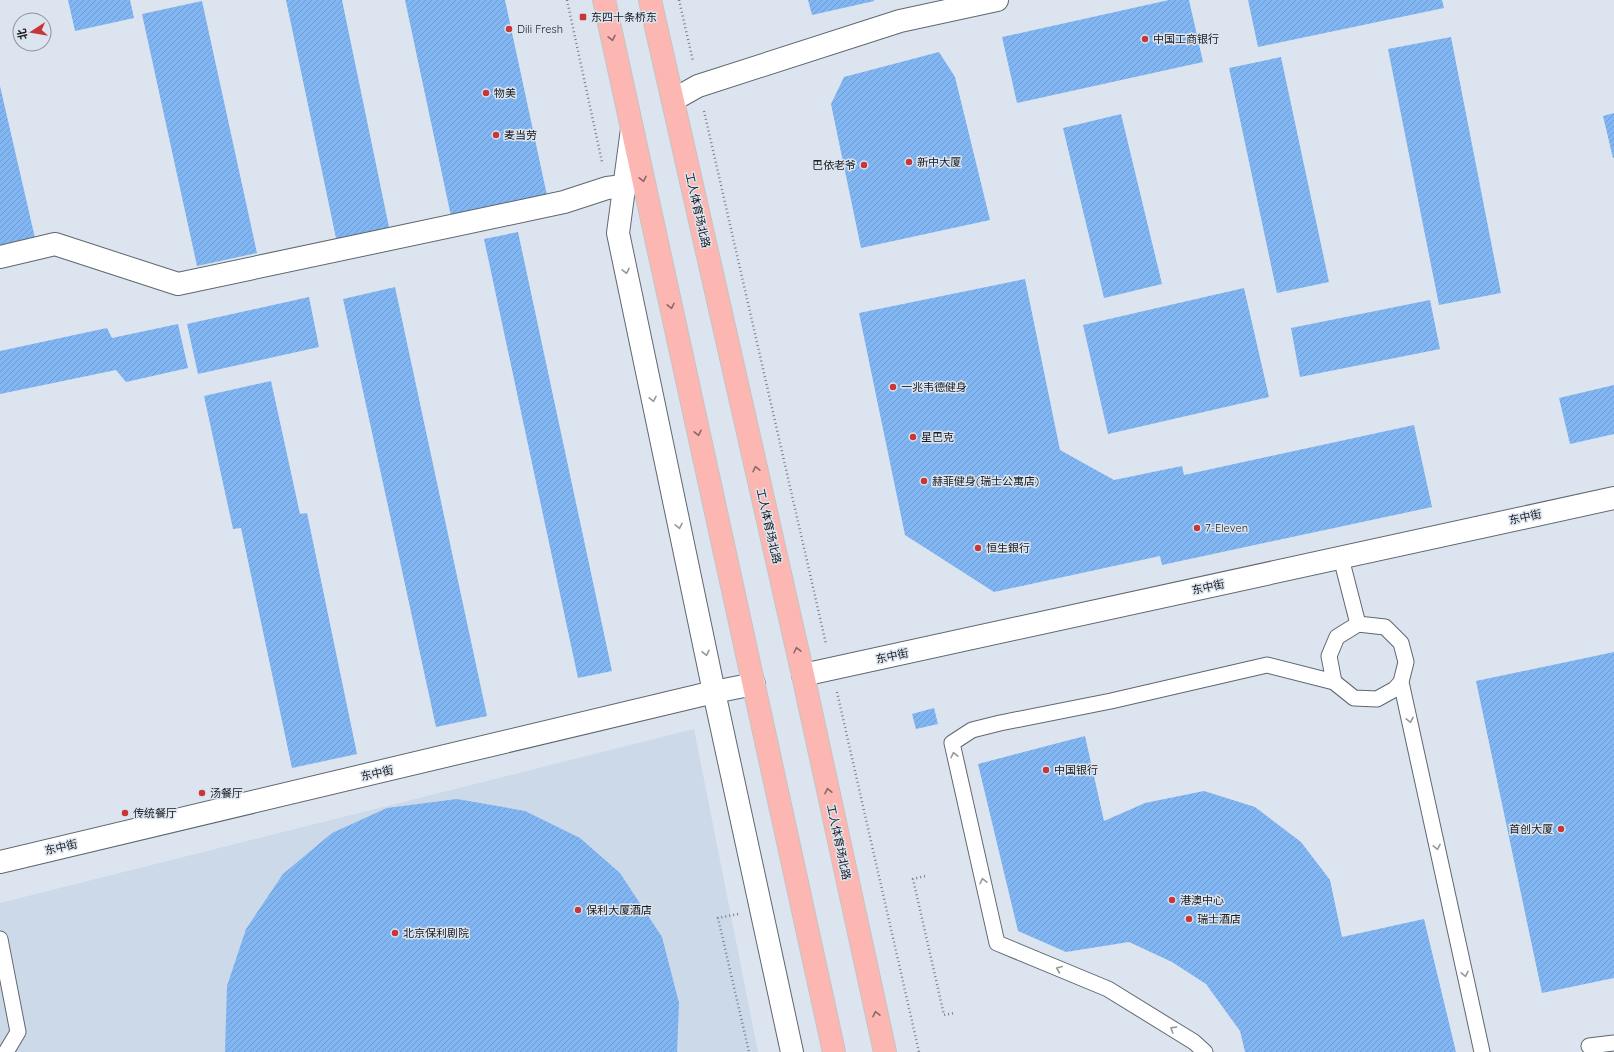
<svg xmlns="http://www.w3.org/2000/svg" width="1614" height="1052" font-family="Quicksand,'Noto Sans SC',sans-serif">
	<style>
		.built { fill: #cbd9e9 }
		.building { fill: url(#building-hatch) }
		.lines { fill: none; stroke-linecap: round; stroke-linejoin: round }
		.service-casing { stroke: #5f6770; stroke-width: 17 }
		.minor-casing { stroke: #5f6770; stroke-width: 24 }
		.tertiary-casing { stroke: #5f6770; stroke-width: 24 }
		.primary-casing { stroke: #c3c4c5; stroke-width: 24 }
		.path { stroke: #7b8088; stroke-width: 2.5; stroke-dasharray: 1 3; stroke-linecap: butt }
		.service { stroke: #fff; stroke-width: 15 }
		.minor { stroke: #fff; stroke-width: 22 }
		.tertiary { stroke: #fff; stroke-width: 22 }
		.primary { stroke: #fcb7b3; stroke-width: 22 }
		.oneway { stroke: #8a6969 }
		.oneway2 { stroke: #97989a }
		.poi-dot { fill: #c63739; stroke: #dce4ef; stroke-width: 1.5 }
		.labels { text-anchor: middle; stroke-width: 3; stroke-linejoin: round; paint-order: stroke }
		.poi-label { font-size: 11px; fill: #181b1f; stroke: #dce4ef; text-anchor: start }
		.street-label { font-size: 11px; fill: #181b1f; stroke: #dce4ef }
	</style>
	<defs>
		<pattern id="building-hatch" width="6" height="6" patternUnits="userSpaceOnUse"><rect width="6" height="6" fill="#81b6f3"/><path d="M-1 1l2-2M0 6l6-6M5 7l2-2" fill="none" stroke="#6f9cd0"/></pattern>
	</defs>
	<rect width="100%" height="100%" fill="#dce4ef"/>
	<path class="built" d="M 694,729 L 758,1052 L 0,1052 L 0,903 Z"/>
	<path class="building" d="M 68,0 L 130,0 L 134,18 L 75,31 Z
		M 286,0 L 342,0 L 390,232 L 337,243 Z
		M 405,0 L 505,0 L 548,200 L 452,221 Z
		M 808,0 L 874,0 L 874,1 L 812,15 Z
		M 1169,0 L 1189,0 L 1203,62 L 1017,103 L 1002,37 Z
		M 1248,0 L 1442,0 L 1444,8 L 1258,47 Z
		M 202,1 L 257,253 L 197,266 L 142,14 Z
		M 1451,37 L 1501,293 L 1439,305 L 1388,49 Z
		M 939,52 L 955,77 L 990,220 L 861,248 L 831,104 L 844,77 Z
		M 1281,57 L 1329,282 L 1277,293 L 1229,68 Z
		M 0,86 L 35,238 L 0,246 Z
		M 1614,113 L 1614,158 L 1613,158 L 1603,116 Z
		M 1121,114 L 1162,284 L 1104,298 L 1063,128 Z
		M 518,232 L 612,671 L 578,678 L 484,239 Z
		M 1025,279 L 1060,450 L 1114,480 L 1182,466 L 1184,475 L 1414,425 L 1432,507 L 1162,565 L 1160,556 L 994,592 L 905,535 L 859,313 Z
		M 395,287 L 487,716 L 436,727 L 343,299 Z
		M 1244,288 L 1269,397 L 1108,434 L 1083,325 Z
		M 309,297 L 319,347 L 198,374 L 187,324 Z
		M 1430,300 L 1440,349 L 1300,377 L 1291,328 Z
		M 178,324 L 188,368 L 126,382 L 116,370 L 0,394 L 0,351 L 107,328 L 112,338 Z
		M 271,381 L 300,514 L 307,513 L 357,754 L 292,768 L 241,528 L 233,529 L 204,396 Z
		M 1614,385 L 1614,434 L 1570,444 L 1559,398 Z
		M 1614,652 L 1614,978 L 1542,993 L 1476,681 Z
		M 934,708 L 938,724 L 916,729 L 912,714 Z
		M 1085,736 L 1104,821 L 1145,803 L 1204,791 L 1255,807 L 1301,842 L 1330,880 L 1342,937 L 1424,919 L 1456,1052 L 1245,1052 L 1240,1031 L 1206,984 L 1172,962 L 1129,942 L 1066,952 L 1018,931 L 978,764 Z
		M 457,799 L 525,811 L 580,838 L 620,873 L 662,937 L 679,1003 L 677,1052 L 225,1052 L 227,986 L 246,929 L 283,874 L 332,833 L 387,808 Z"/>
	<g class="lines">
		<g class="service-casing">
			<path id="service" d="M 1341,558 L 1358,624
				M 1358,624 L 1385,627 L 1401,643 L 1406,662 L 1401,682 L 1395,689 L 1377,699 L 1354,698 L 1334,682 L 1329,656 L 1337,637 Z
				M 1401,682 L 1482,1052
				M 0,939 L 18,1032 L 6,1052
				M 1589,1046 L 1614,1043
				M 1205,1052 L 1194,1042 L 1108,989 L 997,943 L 952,743 L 972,730 L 1000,723 L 1111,701 L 1267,665 L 1334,682"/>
		</g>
		<g class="minor-casing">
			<path id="minor" d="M 673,100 L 698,86 L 900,21 L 997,0
				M 0,257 L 55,244 L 178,284 L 564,202 L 607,188 L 623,186"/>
		</g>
		<g class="tertiary-casing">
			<path id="tertiary" d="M 632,129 L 618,233 L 714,692 L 792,1052
				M 803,675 L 1614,498
				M 0,862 L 714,692 L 754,684"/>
		</g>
		<g class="primary-casing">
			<path id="primary" d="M 604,0 L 834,1052
				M 650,0 L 803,675 L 885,1052"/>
		</g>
		<path class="path" d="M 567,0 L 602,162
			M 679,0 L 693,61
			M 704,111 L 826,644
			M 837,692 L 919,1052
			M 925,876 L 913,879 L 944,1015 L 954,1013
			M 738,914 L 718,918 L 749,1052"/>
		<use href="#service" class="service"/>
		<use href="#minor" class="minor"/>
		<use href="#tertiary" class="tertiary"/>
		<use href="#primary" class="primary"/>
	</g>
	<defs><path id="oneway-chevron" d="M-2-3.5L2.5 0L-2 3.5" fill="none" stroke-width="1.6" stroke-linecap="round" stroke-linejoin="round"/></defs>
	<g class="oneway">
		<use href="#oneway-chevron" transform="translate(612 38) rotate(78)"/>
		<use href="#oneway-chevron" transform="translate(643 179) rotate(78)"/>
		<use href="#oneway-chevron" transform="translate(671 306) rotate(78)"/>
		<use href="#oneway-chevron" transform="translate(698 433) rotate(78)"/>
		<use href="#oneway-chevron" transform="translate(756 469) rotate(-103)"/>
		<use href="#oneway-chevron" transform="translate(797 650) rotate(-103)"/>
		<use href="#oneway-chevron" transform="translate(828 791) rotate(-102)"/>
		<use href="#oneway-chevron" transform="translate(876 1014) rotate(-102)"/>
	</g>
	<g class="oneway2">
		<use href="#oneway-chevron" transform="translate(626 271) rotate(78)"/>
		<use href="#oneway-chevron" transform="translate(653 399) rotate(78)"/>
		<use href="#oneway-chevron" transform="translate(679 526) rotate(78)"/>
		<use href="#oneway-chevron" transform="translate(706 653) rotate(78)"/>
		<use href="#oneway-chevron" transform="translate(1410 720) rotate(78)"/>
		<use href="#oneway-chevron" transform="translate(954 755) rotate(-103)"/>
		<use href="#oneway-chevron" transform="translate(1437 847) rotate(78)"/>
		<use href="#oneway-chevron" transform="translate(983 881) rotate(-103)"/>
		<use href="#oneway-chevron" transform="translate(1059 969) rotate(-157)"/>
		<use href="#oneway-chevron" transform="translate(1465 974) rotate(78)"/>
		<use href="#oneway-chevron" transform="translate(1173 1029) rotate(-148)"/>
	</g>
	<g class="poi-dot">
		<rect x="579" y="13" width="8" height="8" rx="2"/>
		<circle cx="509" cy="29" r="4"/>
		<circle cx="1145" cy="39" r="4"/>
		<circle cx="486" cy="93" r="4"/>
		<circle cx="496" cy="135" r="4"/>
		<circle cx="909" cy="162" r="4"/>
		<circle cx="864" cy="165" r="4"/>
		<circle cx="893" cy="387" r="4"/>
		<circle cx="913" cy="437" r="4"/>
		<circle cx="924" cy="481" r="4"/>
		<circle cx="1197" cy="528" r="4"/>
		<circle cx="978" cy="548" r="4"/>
		<circle cx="1046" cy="770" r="4"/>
		<circle cx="202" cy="793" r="4"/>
		<circle cx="125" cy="813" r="4"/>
		<circle cx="1561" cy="829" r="4"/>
		<circle cx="1172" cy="900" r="4"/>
		<circle cx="578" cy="910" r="4"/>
		<circle cx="1189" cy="919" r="4"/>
		<circle cx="395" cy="933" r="4"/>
	</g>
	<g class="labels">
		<g class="poi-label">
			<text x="591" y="21">东四十条桥东</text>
			<text x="517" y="33">Dili Fresh</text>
			<text x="1153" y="43">中国工商银行</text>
			<text x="494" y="97">物美</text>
			<text x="504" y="139">麦当劳</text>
			<text x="917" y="166">新中大厦</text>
			<text x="856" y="169" text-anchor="end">巴依老爷</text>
			<text x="901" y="391">一兆韦德健身</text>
			<text x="921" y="441">星巴克</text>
			<text x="932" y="485">赫菲健身(瑞士公寓店)</text>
			<text x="1205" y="532">7-Eleven</text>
			<text x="986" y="552">恒生銀行</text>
			<text x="1054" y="774">中国银行</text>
			<text x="210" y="797">汤餐厅</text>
			<text x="133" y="817">传统餐厅</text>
			<text x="1553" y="833" text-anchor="end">首创大厦</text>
			<text x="1180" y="904">港澳中心</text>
			<text x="586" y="914">保利大厦酒店</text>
			<text x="1197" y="923">瑞士酒店</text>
			<text x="403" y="937">北京保利剧院</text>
		</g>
		<g class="street-label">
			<text transform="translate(698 210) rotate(77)" y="4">工人体育场北路</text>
			<text transform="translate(1525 517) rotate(-12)" y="4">东中街</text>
			<text transform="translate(769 526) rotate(77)" y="4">工人体育场北路</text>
			<text transform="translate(1208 587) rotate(-12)" y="4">东中街</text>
			<text transform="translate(892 656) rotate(-12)" y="4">东中街</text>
			<text transform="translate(377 773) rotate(-13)" y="4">东中街</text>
			<text transform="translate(839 842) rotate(78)" y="4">工人体育场北路</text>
			<text transform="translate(61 847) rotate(-13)" y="4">东中街</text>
		</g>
	</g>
	<g transform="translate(32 32) rotate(258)"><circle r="19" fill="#dce4ef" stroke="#8e949c"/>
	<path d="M0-3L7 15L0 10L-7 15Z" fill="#c63739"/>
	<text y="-6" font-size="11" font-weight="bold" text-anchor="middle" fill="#181b1f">北</text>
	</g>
</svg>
